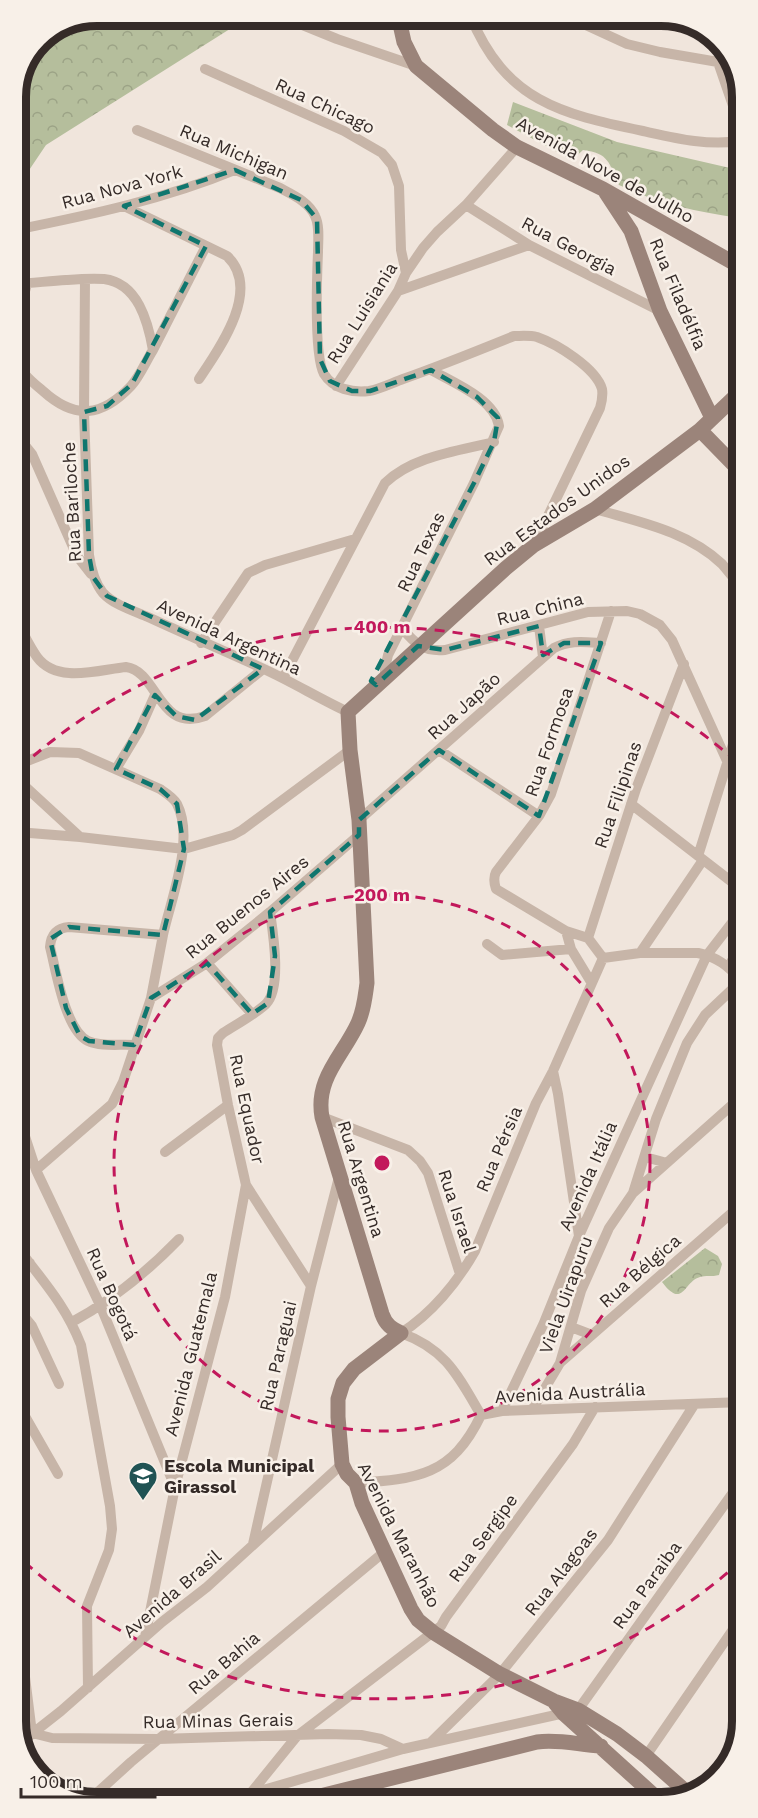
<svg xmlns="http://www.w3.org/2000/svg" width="758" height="1818" font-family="'Work Sans',sans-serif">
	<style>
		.forest { fill: url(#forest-crowns) }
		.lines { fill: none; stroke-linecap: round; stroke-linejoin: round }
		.street { stroke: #c7b5a8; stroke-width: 10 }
		.secondary { stroke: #9b847a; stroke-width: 15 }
		.marked { fill: none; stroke: #0f766e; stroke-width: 4.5; stroke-dasharray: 12 8; stroke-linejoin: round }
		.ring { fill: none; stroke: #c2185b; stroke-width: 3; stroke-dasharray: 10 8 }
		.labels { text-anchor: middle; stroke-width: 5; stroke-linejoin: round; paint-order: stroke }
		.street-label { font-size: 18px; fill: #352b28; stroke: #f8f0e8 }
		.poi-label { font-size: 18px; font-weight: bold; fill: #352b28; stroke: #f8f0e8; text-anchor: start }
		.rim { fill: none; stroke: #352b28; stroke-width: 8 }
		.centre { fill: #c2185b; stroke: #f8f0e8; stroke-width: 3 }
		.ring-label { font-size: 18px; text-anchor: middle; font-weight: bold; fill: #c2185b; stroke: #f8f0e8; stroke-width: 5; stroke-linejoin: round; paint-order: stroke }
	</style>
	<defs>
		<pattern id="forest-crowns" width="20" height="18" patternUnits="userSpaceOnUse" patternTransform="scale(1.5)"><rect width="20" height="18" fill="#b5be9c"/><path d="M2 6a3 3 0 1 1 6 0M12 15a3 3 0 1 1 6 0" fill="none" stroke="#9ca386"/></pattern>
	</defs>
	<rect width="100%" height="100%" fill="#f0e5dc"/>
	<path class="forest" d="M 96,15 L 252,15 L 46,145 L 15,191 L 15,91 L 39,39 Z
		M 513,102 L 617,142 L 730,168 L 739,167 L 739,218 C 697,212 657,203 619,185 C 609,163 609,153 583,150 L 572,160 L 507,125 Z
		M 705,1248 L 718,1256 L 722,1264 L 719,1275 C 712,1277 705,1275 700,1277 C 684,1281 683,1310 662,1282 Z"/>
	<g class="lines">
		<path class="street" d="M 278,15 L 337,39 L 416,66
			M 470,15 C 505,101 561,114 643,131 C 675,138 707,146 739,141
			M 564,15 L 627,44 L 660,52 L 718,62 L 731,59
			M 718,62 L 739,123
			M 205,69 L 344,131 L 382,153 L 392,165 L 399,186 L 401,250 L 406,273
			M 137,130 L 280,188 C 293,195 309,202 315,216 C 320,226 318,241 318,252 C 317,276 314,356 324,374 C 333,389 353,393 369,391 C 380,389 392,383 403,379 C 440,366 477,351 514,336 C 521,336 529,335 537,337 C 557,344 596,368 602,389 C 603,395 602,401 600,408 L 534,545
			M 466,205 L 529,245 L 660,311
			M 124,206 L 227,256 C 262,289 220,348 199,379
			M 15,230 C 90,215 165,199 235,170
			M 85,279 L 84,412 L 89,555 C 91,569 94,582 103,593 C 114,605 134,611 148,617 C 187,635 227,652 266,670 C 294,683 320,699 348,712
			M 16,284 C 33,283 50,281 66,280 C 79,279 91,278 104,279 C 138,283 148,322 153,350 C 146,361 140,376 131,386 C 102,417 75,420 43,391 C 31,381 18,371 16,355
			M 398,291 L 529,245
			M 16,339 L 18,320 L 27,283
			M 153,350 L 206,246
			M 336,386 L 398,291 L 406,273 L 423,248 L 437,232 L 466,205 L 517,147
			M 16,439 L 24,444 L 32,454 L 77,556 L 91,574
			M 595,509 C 639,522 687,531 722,564 C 728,571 734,579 740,586
			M 611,611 L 551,794 L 539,816 L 496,872 C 493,878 494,883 496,889 L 566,931 L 588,938 L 603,958 L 640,953 L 698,953 C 717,957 729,966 741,981
			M 16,620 C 23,632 29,646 37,657 C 57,684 98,670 126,667 C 158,671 158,733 205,716 L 263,669
			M 539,626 L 543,657
			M 402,628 C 415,644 424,652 445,650 L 588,612 L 627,611 L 640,614 L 660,625 L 672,640 L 727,761
			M 201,643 L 248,573 L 265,565 L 355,539
			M 283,678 L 385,483 C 413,456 458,451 494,442
			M 385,678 L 385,668 L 388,655 L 474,483 L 499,426 C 495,399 452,382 431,370
			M 439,750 L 539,816
			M 17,765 L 50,752 L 79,753 L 160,789 C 166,793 174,798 177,804 C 195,839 171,899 163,935 C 159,956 155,977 151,998
			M 116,769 L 139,731 L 155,695
			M 17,779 L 80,837
			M 631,804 L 741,889
			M 359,820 L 554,648 C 569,640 584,642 601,643
			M 17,832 L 80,837 L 184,849 L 233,835 L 242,830 L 350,750
			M 698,856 L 740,722
			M 270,912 C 273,933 282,988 266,1004 C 254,1015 237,1024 223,1033 L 218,1038 L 217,1045 L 228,1105 L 246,1185 L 311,1286
			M 566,931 L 571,949 L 591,982
			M 588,938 L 636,789 L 684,664
			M 487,944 L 502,955 L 571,949
			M 640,953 L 703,860
			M 207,963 L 252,1014
			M 729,966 L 741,945
			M 134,1045 C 120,1044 101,1047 88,1041 C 65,1030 56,970 50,947 C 51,934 57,928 69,927 L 163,935
			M 553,1071 L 558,1094 L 579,1236
			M 18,1115 L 36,1170 L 101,1307 L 175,1487
			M 322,1117 L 408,1150 L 420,1161 L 428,1173 L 460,1274
			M 165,1152 L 228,1105
			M 645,1157 L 667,1163
			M 36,1170 L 112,1104 L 123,1082 L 151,998 L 207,963 L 270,912 L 359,835
			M 633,1193 L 656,1119 L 687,1043 L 705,1015 L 741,981
			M 18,1248 C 43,1281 66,1306 81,1345 L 110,1506 L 112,1529 L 109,1550 L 87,1606 L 88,1688
			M 18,1273 L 30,1263
			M 18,1309 L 32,1326 L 59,1384
			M 72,1322 C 113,1300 147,1272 179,1239
			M 571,1327 L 592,1335
			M 401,1333 C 431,1314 457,1283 475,1251 L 536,1103 L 553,1071 L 603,958
			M 401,1333 C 446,1349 458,1376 481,1415
			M 561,1362 L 742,1204
			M 18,1404 L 58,1474
			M 532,1410 L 560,1363 L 581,1291 L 609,1228 L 633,1193 L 741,1097
			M 502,1411 L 543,1325 L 579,1236 L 707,955 L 741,911
			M 481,1415 L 502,1411 L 742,1402
			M 356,1483 C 417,1479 452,1476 481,1415
			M 253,1544 L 311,1286 L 339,1177
			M 19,1629 L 32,1733 L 52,1738 L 158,1739 L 328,1734 L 361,1735 L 381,1739 L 403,1749
			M 145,1637 L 175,1487 L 225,1297 L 246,1185
			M 431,1742 L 500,1674 L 608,1540 L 694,1405
			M 19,1744 L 61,1711 L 162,1622 L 207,1587 L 342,1464
			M 646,1756 L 743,1615
			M 250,1794 L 297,1736 L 441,1626 L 446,1617 L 573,1444 L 595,1407
			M 87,1802 L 131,1762 L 384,1552
			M 230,1802 L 250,1794 L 403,1749 L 578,1710 L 742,1480"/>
		<path class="secondary" d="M 398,15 L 404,42 L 416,66 L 493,130 L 517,147 L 603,189 L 739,266
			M 606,193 L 631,231 L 660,311 L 712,418
			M 700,430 L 740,471
			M 555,1703 L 564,1714 L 658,1799
			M 691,1796 L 646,1756 L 617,1734 L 578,1710 L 554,1701 L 500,1674 L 434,1633 L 418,1620 L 411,1609 L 362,1503 L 356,1483 L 347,1474 L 342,1464 L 338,1417 L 338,1399 L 343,1383 L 354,1369 L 401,1333 C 391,1328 386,1325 382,1314 L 322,1117 C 315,1078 343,1056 358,1023 C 364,1010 365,997 367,983 L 359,820 L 350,750 L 348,712 L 506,568 L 534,545 L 595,509 L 700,430 L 740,392
			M 300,1801 L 537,1742 C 560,1739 579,1745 601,1746"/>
	</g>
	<path class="marked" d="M 235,170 L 301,200 L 317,219 L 320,359 L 330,381 L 352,391 L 370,391 L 431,370 L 477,397 L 498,418 L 494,442 L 474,483 L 371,681 L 376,685 L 418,646 L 445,650 L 539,626 L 543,655 L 564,643 L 601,643 L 539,816 L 439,750 L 359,820 L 359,835 L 270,912 L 275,956 L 268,1003 L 252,1014 L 207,963 L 151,998 L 134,1045 L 89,1041 L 80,1036 L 66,1008 L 50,939 L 69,927 L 163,935 L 184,849 L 177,804 L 160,789 L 116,769 L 155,695 L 176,716 L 195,720 L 263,669 L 107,596 L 93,577 L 89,555 L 84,412 L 107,406 L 132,384 L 206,246 L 124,206 Z"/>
	<g class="ring">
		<circle cx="382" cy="1163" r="268"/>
		<path d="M741 1561A536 536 0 0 1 20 1558M20 768A536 536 0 0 1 737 762"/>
	</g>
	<defs>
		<g id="school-pin" transform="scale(1.5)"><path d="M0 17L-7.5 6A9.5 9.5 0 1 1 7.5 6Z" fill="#205354" stroke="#f8f0e8"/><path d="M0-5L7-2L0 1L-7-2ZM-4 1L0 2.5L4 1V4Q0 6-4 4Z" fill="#fff"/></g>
	</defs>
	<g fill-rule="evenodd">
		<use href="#school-pin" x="143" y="1476"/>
	</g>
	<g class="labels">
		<g class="street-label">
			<text transform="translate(325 106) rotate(25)" y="6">Rua Chicago</text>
			<text transform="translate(234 152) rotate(23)" y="6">Rua Michigan</text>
			<text transform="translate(605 170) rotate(29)" y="6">Avenida Nove de Julho</text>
			<text transform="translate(122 187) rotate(-15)" y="6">Rua Nova York</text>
			<text transform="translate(569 246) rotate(28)" y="6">Rua Georgia</text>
			<text transform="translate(678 294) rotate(67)" y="6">Rua Filadélfia</text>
			<text transform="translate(362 313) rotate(-58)" y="6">Rua Luisiania</text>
			<text transform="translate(72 502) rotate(-93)" y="6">Rua Bariloche</text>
			<text transform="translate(557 510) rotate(-36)" y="6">Rua Estados Unidos</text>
			<text transform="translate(421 552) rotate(-64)" y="6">Rua Texas</text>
			<text transform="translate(540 609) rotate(-14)" y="6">Rua China</text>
			<text transform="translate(229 637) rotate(25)" y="6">Avenida Argentina</text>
			<text transform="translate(464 706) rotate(-42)" y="6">Rua Japão</text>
			<text transform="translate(549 742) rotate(-71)" y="6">Rua Formosa</text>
			<text transform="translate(618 795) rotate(-71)" y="6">Rua Filipinas</text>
			<text transform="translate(247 907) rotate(-39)" y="6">Rua Buenos Aires</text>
			<text transform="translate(247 1109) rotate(78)" y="6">Rua Equador</text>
			<text transform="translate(499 1149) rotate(-67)" y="6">Rua Pérsia</text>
			<text transform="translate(588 1176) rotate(-66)" y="6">Avenida Itália</text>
			<text transform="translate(361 1179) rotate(73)" y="6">Rua Argentina</text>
			<text transform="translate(457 1211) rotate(72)" y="6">Rua Israel</text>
			<text transform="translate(640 1271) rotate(-41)" y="6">Rua Bélgica</text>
			<text transform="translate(112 1294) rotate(66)" y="6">Rua Bogotá</text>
			<text transform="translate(566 1295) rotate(-70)" y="6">Viela Uirapuru</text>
			<text transform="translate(191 1354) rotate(-76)" y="6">Avenida Guatemala</text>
			<text transform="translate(278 1356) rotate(-77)" y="6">Rua Paraguai</text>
			<text transform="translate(570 1393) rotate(-3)" y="6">Avenida Austrália</text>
			<text transform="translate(399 1535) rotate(63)" y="6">Avenida Maranhão</text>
			<text transform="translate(483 1538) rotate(-54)" y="6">Rua Sergipe</text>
			<text transform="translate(561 1572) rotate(-52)" y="6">Rua Alagoas</text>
			<text transform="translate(647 1585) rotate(-54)" y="6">Rua Paraiba</text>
			<text transform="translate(172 1594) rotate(-41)" y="6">Avenida Brasil</text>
			<text transform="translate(224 1663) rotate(-40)" y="6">Rua Bahia</text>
			<text transform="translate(218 1721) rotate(-1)" y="6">Rua Minas Gerais</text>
		</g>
		<g class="poi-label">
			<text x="164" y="1472">Escola Municipal<tspan x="164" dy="21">Girassol</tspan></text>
		</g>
	</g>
	<path d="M0 0H758V1818H0ZM97 26H661A71 71 0 0 1 732 97V1721A71 71 0 0 1 661 1792H97A71 71 0 0 1 26 1721V97A71 71 0 0 1 97 26Z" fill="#f8f0e8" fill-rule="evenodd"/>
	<path class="rim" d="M97 26H661A71 71 0 0 1 732 97V1721A71 71 0 0 1 661 1792H97A71 71 0 0 1 26 1721V97A71 71 0 0 1 97 26Z"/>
	<circle cx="382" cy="1163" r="9" class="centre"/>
	<g class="ring-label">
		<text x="382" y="633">400 m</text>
		<text x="382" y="901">200 m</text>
	</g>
	<path d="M21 1788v9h134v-9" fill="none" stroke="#352b28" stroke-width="3"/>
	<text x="30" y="1788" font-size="18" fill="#352b28" stroke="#f8f0e8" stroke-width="4.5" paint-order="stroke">100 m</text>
</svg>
